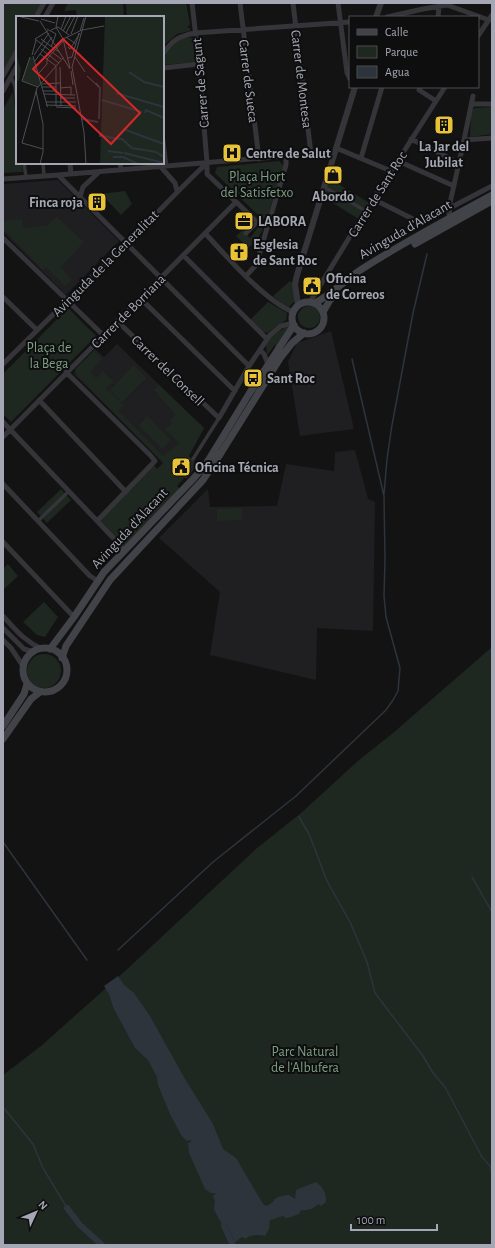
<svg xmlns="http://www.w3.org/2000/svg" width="495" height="1248" font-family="'Alegreya Sans',sans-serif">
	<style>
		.built { fill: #1f1f21 }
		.green { fill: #1f2721 }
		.water { fill: #2d343c }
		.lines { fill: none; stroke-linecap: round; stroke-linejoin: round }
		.stream { stroke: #2d343c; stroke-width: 1.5 }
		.canal { stroke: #2d343c; stroke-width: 6 }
		.pedestrian { stroke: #343439; stroke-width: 3.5 }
		.minor { stroke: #343439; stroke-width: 5 }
		.tertiary { stroke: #343439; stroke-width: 6 }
		.secondary { stroke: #424349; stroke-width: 7 }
		.labels { text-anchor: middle; stroke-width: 4; stroke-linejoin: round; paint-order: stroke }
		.street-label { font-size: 14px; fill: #a5a8b4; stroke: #0e0e0f }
		.poi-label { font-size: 14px; font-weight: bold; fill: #a5a8b4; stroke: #0e0e0f; text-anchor: start }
		.park-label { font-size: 14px; fill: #7d9e83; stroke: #0e0e0f }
		.inset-river { fill: none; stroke: #2d343c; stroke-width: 2 }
		.inset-road { fill: none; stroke: #4d4f54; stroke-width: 1 }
		.view { fill: #d62828; fill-opacity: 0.15; stroke: #d62828; stroke-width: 2 }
		.inset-edge { fill: none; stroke: #a5a8b4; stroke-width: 2 }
	</style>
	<rect width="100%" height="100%" fill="#131314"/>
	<path class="built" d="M 58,180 L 119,241 L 66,295 L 3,232 L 3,184 Z
		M 331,331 L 354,429 L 300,436 L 288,362 L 297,343 Z
		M 117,344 L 204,428 L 186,460 L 169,468 L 74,374 L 75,369 L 95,349 L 104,357 Z
		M 355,450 L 368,499 L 375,502 L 373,631 L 317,628 L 316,680 L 210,655 L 220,592 L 159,538 L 208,489 L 210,507 L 277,506 L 286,464 L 334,471 L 335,452 Z"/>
	<path class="green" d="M 3,3 L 44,3 L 36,17 L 17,17 L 17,51 L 3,76 Z
		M 68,3 L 123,3 L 124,17 L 77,17 L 76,10 L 64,11 Z
		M 126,3 L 186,3 L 190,24 L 187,28 L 190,28 L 190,31 L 177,34 L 163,46 L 163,17 L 127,17 Z
		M 184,37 L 195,38 L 197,62 L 163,65 C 163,53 173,42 184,37 Z
		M 13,92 L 17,125 L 17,163 L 22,163 L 23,172 L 3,173 L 3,109 Z
		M 492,107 L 492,134 L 470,137 L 471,110 L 475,108 Z
		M 279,161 L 284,166 L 267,218 L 262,219 L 215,173 L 217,167 Z
		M 327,177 L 371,204 L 360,220 L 322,196 Z
		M 125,191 L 132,204 L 121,215 L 101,194 Z
		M 57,217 L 84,242 L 61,267 L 72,280 L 65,286 L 46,267 L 43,270 L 3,229 L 3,221 L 22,219 L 23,228 L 46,226 Z
		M 259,226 L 263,230 L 256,240 L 259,243 L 257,246 L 254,243 L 248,248 L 236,236 L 243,230 L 250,238 Z
		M 290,281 L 293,283 L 295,301 L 289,307 L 284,305 L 273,296 Z
		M 268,302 L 287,313 L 286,320 L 267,333 L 263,332 L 250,320 Z
		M298 317a11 11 0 1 1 22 0a11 11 0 1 1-22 0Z
		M 68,308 L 96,336 L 11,422 L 3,414 L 3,374 Z
		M 289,325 L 288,331 L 276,349 L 275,345 L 267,355 L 266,345 L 272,336 Z
		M 94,351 L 102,359 L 90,372 L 96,378 L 103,371 L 114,382 L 106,388 L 124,405 L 118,411 L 163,456 L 179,443 L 165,429 L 172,423 L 170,420 L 176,415 L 154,390 L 159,385 L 204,428 L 189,456 L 196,463 L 194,469 L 187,478 L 184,478 L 177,486 L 182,491 L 124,551 L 97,521 L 153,464 L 157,469 L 163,463 L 75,373 L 76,369 Z
		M 134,365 L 146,378 L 122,402 L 110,390 Z
		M 147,416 L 171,440 L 162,449 L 139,425 Z
		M 61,489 L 71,500 L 47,523 L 37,512 Z
		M 242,508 L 242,520 L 217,521 L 217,509 Z
		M 8,564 L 18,576 L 3,590 L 3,569 Z
		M 44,602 L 58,617 L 45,637 L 37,635 L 23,622 Z
		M 492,647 L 492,1245 L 3,1245 L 3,1075 L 41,1046 L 124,972 L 257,848 L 301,813 L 359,760 L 393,733 Z
		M27 671a17 17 0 1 1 34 0a17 17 0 1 1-34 0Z"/>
	<path class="water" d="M 118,976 L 124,985 L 134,993 L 150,1016 L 185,1079 L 213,1124 L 223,1149 L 236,1158 L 263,1204 L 266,1206 C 271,1204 272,1203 275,1199 C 279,1196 284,1195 289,1195 L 295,1199 L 296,1190 L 316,1182 C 323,1187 327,1195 326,1202 L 321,1206 L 318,1204 C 314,1209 307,1211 301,1210 L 299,1214 L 291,1217 L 286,1218 L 283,1216 L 270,1220 L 269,1229 L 265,1236 C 260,1234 248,1235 246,1239 L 242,1237 L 235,1242 L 227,1225 L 223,1226 L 214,1210 L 215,1201 L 213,1196 L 216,1193 L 211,1193 L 205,1189 L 189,1153 L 188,1143 L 191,1142 L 191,1140 L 187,1141 L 181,1135 L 170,1114 L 158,1085 L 157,1077 L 148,1060 L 135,1048 L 113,1007 L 109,994 L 104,986 Z"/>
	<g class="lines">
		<path class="stream" d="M 384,494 L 387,459 L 392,425 L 413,313 L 427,254
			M 299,817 L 309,834 L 327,881 L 351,924 L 367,962 L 375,993 L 423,1056 L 433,1073 L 445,1087 L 482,1157 L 490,1166 L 492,1171
			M 3,842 L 87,960
			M 472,877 L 492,912
			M 118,950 L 213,862 L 296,796 L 386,710 L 393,700 L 398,691 L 400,668 L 386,617 L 384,596 L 385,559 L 384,496 L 352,359
			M 3,1107 L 33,1144 L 43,1168 L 67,1208"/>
		<path class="canal" d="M 67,1208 L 80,1225 L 102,1245
			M 224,1226 L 233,1245"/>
		<path class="pedestrian" d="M 11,77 L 15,86 L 17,106
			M 24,163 L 26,177
			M 43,163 L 44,176
			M 324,187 L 366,211
			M 193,459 L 219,418
			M 38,521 L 69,491"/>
		<path class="minor" d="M 192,3 L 199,64 L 207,163 L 207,174 L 257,222 L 267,227
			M 240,3 L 259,159
			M 293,3 L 311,154
			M 338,3 L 347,73 L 350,79
			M 36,17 L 44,3
			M 45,17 L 53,3
			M 387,17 L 423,9 L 447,5 L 489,20
			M 438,17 L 439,7
			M 478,36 L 492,15
			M 163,54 C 172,40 179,36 195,33 L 350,22
			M 163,68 L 199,64
			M 3,76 L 17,51
			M 420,87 L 419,90 L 436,101
			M 3,91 L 17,66
			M 473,96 L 464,140 L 492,138
			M 471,106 L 474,104 L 492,104
			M 411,139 L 459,163
			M 163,141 L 166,166
			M 336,148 L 391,171
			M 361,158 L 382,87
			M 398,161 L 454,186
			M 70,163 L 71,174
			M 120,163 L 121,170
			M 161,167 L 175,183 L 177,191
			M 58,175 L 249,366
			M 3,179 L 58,175 L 335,152
			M 80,197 L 83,187 L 99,172
			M 373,199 L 421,223 L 492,186
			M 449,218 L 450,203 L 464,140
			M 205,233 C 227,257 264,300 293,312
			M 246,233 L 257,222
			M 3,238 L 103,335
			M 183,255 L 267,339
			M 246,276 L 256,265 L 286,165 L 286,157
			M 3,297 L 37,330
			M 140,298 L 235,391
			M 310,302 L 360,220 L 445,87
			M 117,321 L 219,418 L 249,366 L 270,335 L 281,326 L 293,323
			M 260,350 L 264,354 L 268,364
			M 3,364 C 43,324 84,284 125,245 C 153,218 179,189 207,163
			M 66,372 L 150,455 L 155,461 L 97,521
			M 39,400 L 126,492
			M 3,422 L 119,544 L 124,551
			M 3,437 L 236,202
			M 3,484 L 90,576 L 98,581
			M 3,542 L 74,617
			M 3,616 C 16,630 24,641 42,649
			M 3,628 L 24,649 L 34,652
			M 3,640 L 11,648 L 23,666"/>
		<path class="tertiary" d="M 376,17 L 381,3
			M 298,305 L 295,284 L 297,275 L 355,87"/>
		<path class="secondary" d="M 415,244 L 492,201
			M292 318a16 16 0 1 1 32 0a16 16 0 1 1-32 0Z
			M 315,303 C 332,294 345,280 362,269 C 404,242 448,219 492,195
			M 323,312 L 330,300 L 336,294
			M23 670a22 22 0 1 1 44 0a22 22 0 1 1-44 0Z
			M 50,649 L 74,617 L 104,572 L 194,478 L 206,464 L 249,394 L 294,325
			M 62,658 L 66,646 L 110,580 L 203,480 L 221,453 L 281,357 L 292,343 L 304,333
			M 3,726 L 24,694 L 27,684
			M 3,739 L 31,699 L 40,692"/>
	</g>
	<defs>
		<g id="building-square" transform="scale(1)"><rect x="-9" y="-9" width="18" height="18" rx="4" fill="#e8c337" stroke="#0e0e0f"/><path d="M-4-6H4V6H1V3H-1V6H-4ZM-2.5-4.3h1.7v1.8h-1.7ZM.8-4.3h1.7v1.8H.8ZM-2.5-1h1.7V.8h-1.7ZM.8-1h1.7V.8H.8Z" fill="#111"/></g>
		<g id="hospital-square" transform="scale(1)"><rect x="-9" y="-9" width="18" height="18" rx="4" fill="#e8c337" stroke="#0e0e0f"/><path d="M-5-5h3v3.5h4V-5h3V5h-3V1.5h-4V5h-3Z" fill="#111"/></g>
		<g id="shop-square" transform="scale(1)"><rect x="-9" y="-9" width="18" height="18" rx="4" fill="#e8c337" stroke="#0e0e0f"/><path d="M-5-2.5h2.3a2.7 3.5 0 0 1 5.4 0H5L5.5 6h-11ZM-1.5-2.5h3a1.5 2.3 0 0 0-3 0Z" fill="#111"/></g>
		<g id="office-square" transform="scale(1)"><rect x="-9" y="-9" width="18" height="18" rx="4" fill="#e8c337" stroke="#0e0e0f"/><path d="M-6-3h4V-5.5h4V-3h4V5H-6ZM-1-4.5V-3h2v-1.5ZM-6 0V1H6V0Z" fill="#111"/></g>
		<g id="church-square" transform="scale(1)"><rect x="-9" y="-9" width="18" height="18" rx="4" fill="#e8c337" stroke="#0e0e0f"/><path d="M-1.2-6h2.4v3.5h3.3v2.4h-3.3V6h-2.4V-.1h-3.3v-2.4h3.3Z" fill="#111"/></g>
		<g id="civic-square" transform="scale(1)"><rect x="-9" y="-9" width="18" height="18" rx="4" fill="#e8c337" stroke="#0e0e0f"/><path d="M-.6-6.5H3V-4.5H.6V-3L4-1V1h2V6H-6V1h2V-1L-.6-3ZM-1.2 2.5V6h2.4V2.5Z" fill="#111"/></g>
		<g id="bus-square" transform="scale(1)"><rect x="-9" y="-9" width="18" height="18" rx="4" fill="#e8c337" stroke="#0e0e0f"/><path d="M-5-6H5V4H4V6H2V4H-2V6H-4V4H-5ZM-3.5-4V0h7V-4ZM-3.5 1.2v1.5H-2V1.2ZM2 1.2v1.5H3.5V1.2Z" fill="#111"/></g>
	</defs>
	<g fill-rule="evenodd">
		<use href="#building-square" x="444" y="125"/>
		<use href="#hospital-square" x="232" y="153"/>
		<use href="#shop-square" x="333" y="175"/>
		<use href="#building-square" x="97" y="202"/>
		<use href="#office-square" x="244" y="221"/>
		<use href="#church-square" x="239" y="252"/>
		<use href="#civic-square" x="312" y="286"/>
		<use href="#bus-square" x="253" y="378"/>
		<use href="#civic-square" x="181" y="467"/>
	</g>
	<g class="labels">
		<g class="street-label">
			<text transform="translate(302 79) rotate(83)" y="5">Carrer de Montesa</text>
			<text transform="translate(249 81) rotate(83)" y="5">Carrer de Sueca</text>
			<text transform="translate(200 83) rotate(-95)" y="5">Carrer de Sagunt</text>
			<text transform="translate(377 194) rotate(-58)" y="5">Carrer de Sant Roc</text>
			<text transform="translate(405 229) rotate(-30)" y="5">Avinguda d'Alacant</text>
			<text transform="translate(105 263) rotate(-45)" y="5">Avinguda de la Generalitat</text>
			<text transform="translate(128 311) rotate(-45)" y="5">Carrer de Borriana</text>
			<text transform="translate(168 370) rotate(44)" y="5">Carrer del Consell</text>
			<text transform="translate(129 528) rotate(-47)" y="5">Avinguda d'Alacant</text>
		</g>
		<g class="poi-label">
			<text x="444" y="151" text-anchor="middle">La Jar del<tspan x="444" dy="16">Jubilat</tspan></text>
			<text x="246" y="158">Centre de Salut</text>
			<text x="333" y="201" text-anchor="middle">Abordo</text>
			<text x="83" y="207" text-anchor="end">Finca roja</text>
			<text x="258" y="226">LABORA</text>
			<text x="253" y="249">Esglesia<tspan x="253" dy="16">de Sant Roc</tspan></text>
			<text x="326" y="283">Oficina<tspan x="326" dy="16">de Correos</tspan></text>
			<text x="267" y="383">Sant Roc</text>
			<text x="195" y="472">Oficina Técnica</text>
		</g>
		<g class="park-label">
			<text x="257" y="181">Plaça Hort<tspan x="257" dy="16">del Satisfetxo</tspan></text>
			<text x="49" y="352">Plaça de<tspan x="49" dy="16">la Bega</tspan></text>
			<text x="305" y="1056">Parc Natural<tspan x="305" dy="16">de l'Albufera</tspan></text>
		</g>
	</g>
	<g transform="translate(16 16)">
		<rect width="148" height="148" fill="#131314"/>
		<path d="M 89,0 L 148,0 L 148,148 L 84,148 ZM 0,39 L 5,53 L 3,65 L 0,64 ZM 14,41 L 17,42 L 25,67 L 22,70 L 6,65 Z" fill="#1f2721"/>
		<path class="inset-river" d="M 113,56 L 128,66 L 148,71M 80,67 L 84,72 L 83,103M 100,77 L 148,91 L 148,96M 86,84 L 126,96M 129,97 L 130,94 L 148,102M 66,103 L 82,106M 107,113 L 148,128M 84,121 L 84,119 L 96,122M 96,122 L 106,123 L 116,132 L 140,136 L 148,141M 92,135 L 107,137M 108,137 L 148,147M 97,141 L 107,141 L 122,148"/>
		<path class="inset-road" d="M 42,0 L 40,11 L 47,23 L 54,52M 70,0 L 56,51 L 68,116 L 70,148M 5,1 L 23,5M 25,3 L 39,7M 24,5 L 54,53M 31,13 L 40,18 L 35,31M 45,13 L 50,0M 35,14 L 42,11 L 53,19M 66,14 L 88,10M 32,15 L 19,23 L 45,43M 47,15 L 55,0M 64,15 L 68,2M 50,17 L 59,0M 55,18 L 62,0M 50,21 L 60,28M 25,23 L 43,36M 47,23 L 66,14M 52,31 L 54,33 L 64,17M 25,33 L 43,47M 24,38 L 40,50M 16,39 L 20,24M 18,39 L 33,17M 17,40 L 31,89M 14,41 L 6,65 L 22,71M 59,41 L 69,56M 52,42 L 56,41 L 63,17M 19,45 L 36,21M 31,48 L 31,43 L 48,24M 40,51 L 40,90M 44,51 L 45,90M 55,55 L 57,69M 23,57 L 31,48M 71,60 L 83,71M 26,68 L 44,67M 26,71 L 40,71M 44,72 L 55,71 L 55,79M 20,75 L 27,108 L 27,136 L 24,148M 27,75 L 40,75M 28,78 L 59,79M 44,82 L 59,82M 30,86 L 60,86M 32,91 L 30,89 L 60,90M 40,91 L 60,92M 6,127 L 21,72 L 47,42M 6,127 L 27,133"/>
		<path class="view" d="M 47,23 L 124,97 L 95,128 L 17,53 Z"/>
		<rect width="148" height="148" class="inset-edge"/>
	</g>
	<rect width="495" height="1248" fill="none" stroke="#a5a8b4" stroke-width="8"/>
	<rect x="349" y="16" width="130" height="72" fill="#0e0e0f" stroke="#4a4c51"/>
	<rect x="357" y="29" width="20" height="6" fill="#424349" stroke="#4a4c51"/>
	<text x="385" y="36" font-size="12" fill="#a5a8b4">Calle</text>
	<rect x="357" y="46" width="20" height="12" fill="#1f2721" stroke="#4a4c51"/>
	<text x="385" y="56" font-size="12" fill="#a5a8b4">Parque</text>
	<rect x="357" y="66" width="20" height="12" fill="#2d343c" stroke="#4a4c51"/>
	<text x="385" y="76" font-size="12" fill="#a5a8b4">Agua</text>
	<g transform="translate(36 1212) rotate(46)" stroke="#0e0e0f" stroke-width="3" paint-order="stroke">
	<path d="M0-3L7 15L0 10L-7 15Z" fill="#a5a8b4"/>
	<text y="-6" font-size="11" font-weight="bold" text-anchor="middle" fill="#a5a8b4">N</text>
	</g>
	<path d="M351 1224v6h86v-6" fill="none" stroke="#a5a8b4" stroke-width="2"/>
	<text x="357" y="1224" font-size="12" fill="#a5a8b4" stroke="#0e0e0f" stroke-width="3" paint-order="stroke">100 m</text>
</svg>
